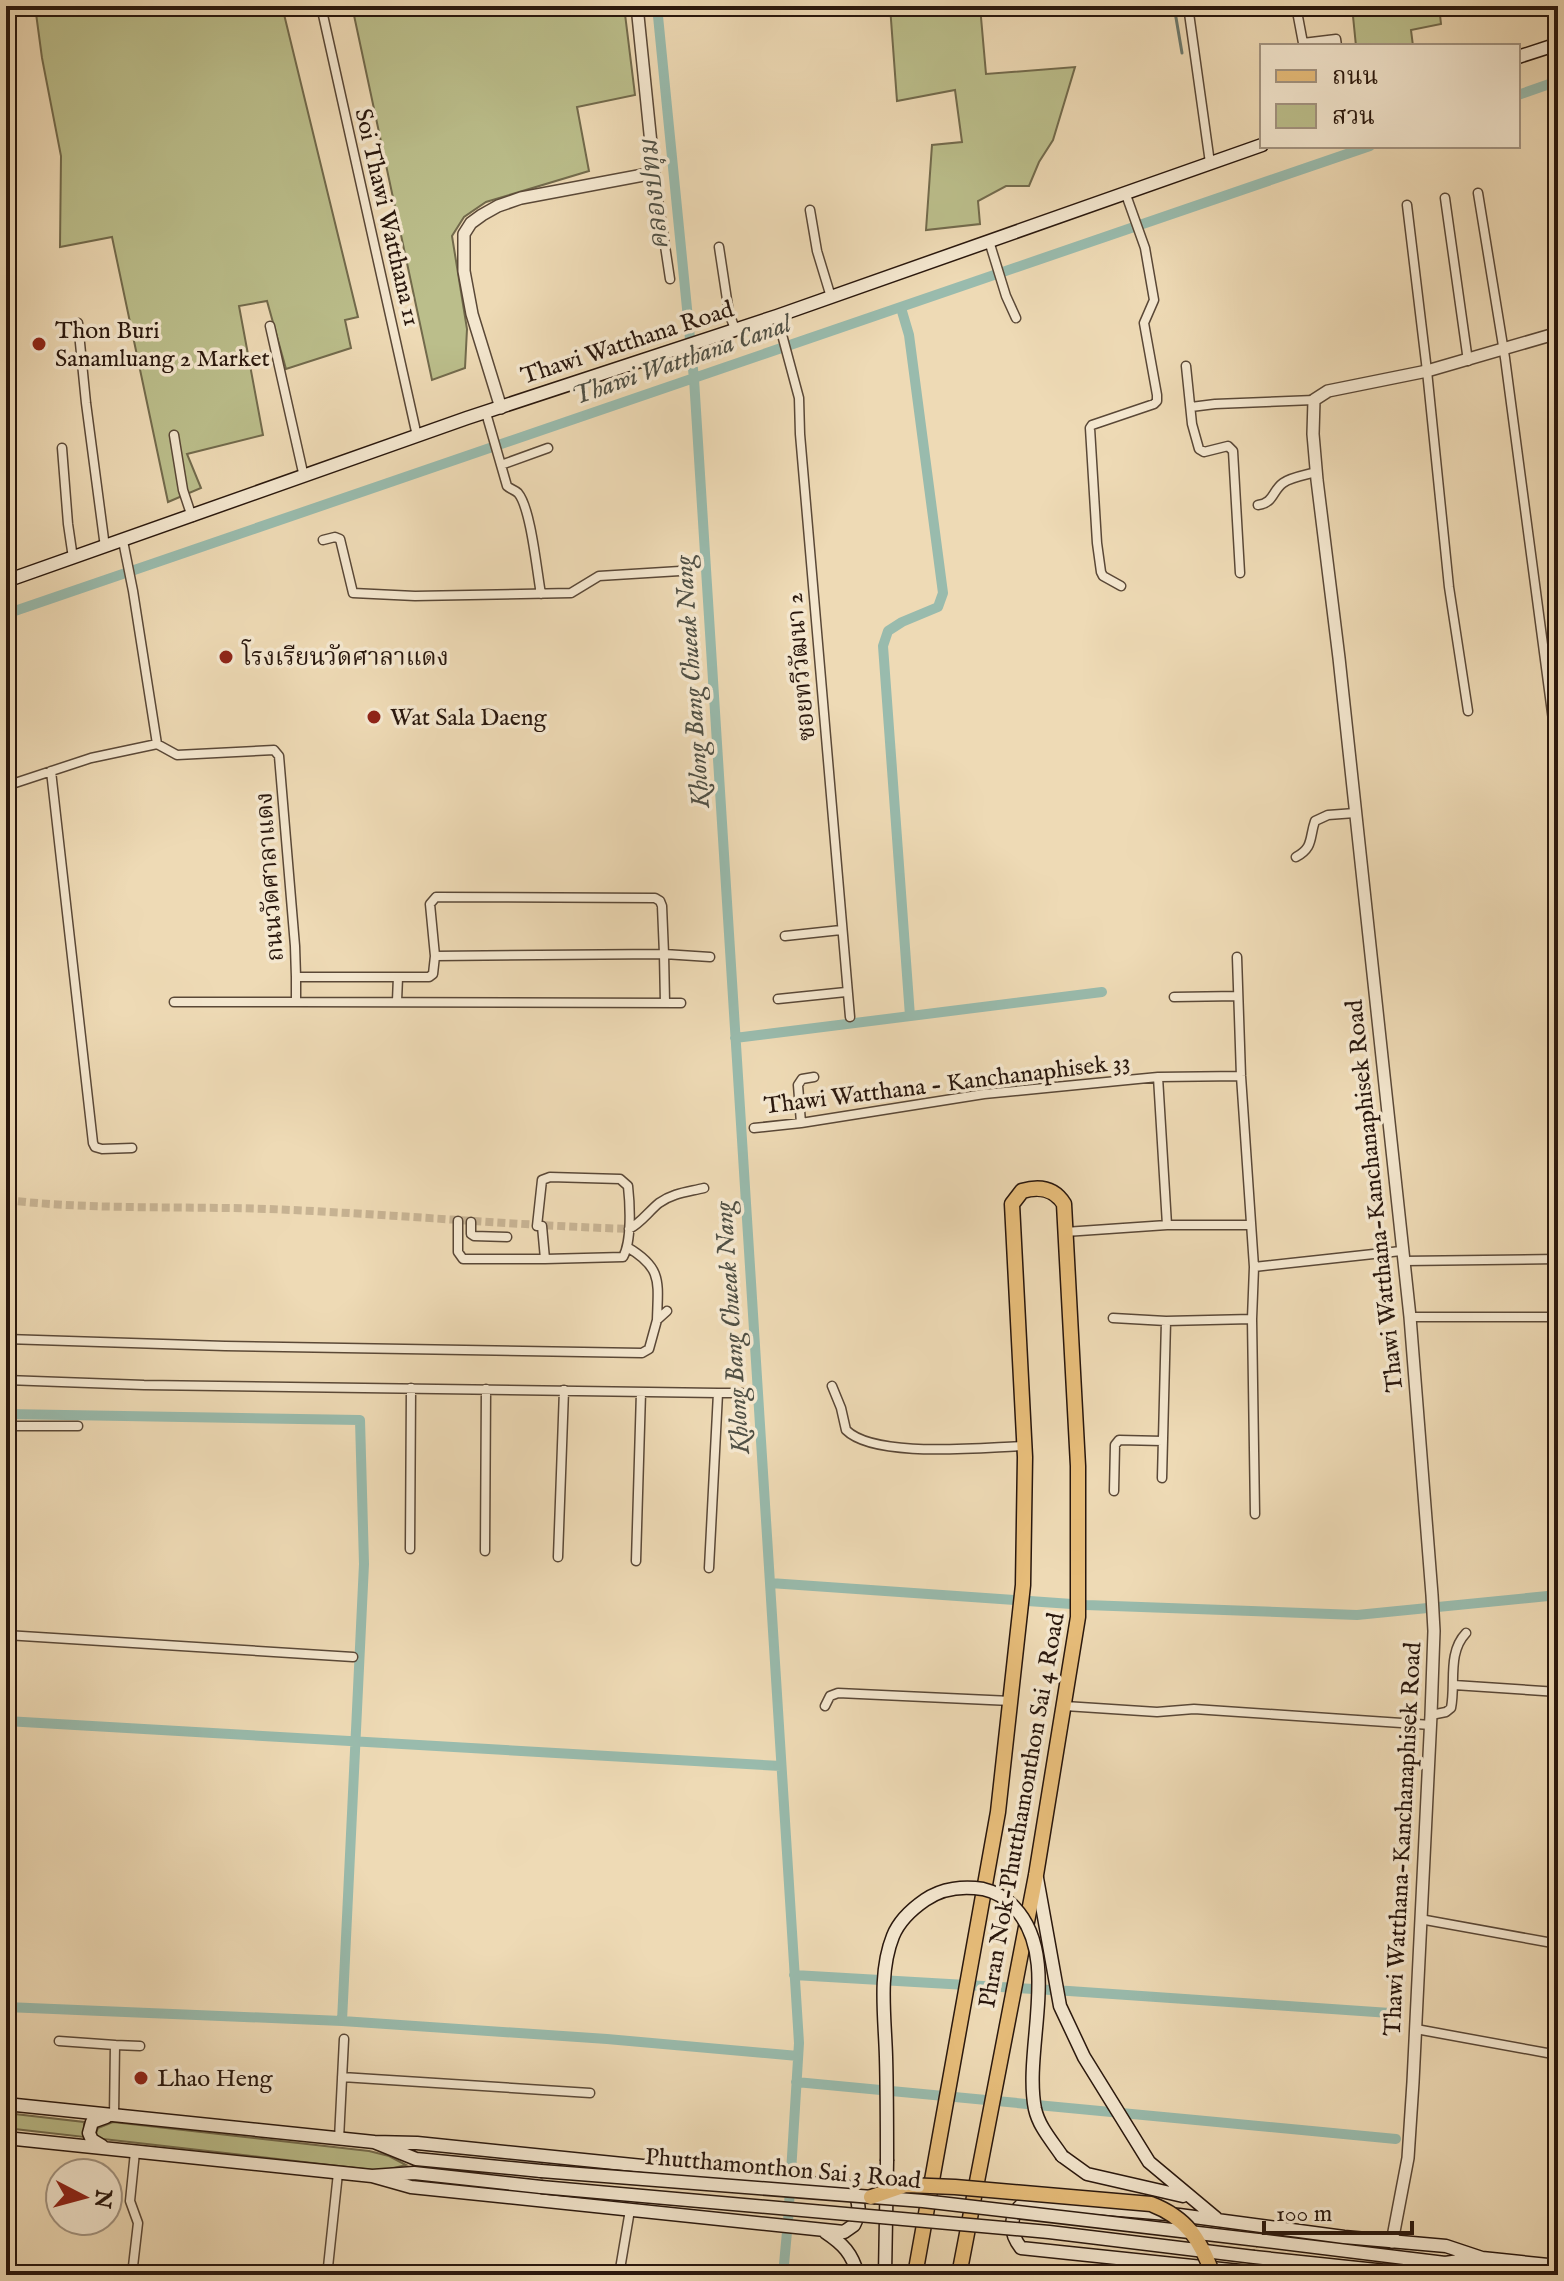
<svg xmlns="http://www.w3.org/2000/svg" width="1564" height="2281" font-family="'IM FELL English','Noto Serif Thai',serif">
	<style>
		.green { fill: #bbbe8b; stroke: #726a4c; stroke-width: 2 }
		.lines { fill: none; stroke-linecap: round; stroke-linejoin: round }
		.stream { stroke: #6c796d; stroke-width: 3 }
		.canal { stroke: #99bbad; stroke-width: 10 }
		.minor-tunnel { stroke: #c7b393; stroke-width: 8; stroke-dasharray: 8 4; stroke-linecap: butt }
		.minor-casing { stroke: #5a4837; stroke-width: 11 }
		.tertiary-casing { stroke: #5a4837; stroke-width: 14 }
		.secondary-casing { stroke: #29170d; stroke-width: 15 }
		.primary-casing { stroke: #29170d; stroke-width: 17 }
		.minor { stroke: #f4e7cf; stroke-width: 8 }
		.tertiary { stroke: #f4e7cf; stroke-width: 11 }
		.secondary { stroke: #f4e7cf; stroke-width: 12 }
		.primary { stroke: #e7bd7a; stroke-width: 14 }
		.secondary-bridge-casing { stroke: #29170d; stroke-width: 15; stroke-linecap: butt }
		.primary-bridge-casing { stroke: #29170d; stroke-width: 17; stroke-linecap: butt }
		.secondary-bridge { stroke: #f4e7cf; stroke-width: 12 }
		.primary-bridge { stroke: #e7bd7a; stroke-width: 14 }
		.poi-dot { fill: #8f2418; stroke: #f4e7cf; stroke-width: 3 }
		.labels { text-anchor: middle; stroke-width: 7; stroke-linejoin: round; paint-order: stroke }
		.street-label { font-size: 24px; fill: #29170d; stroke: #f4e7cf }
		.poi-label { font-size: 24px; fill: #29170d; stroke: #f4e7cf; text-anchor: start }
		.water-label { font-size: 26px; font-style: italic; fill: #505045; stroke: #f4e7cf }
	</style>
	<rect width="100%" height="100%" fill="#eedab5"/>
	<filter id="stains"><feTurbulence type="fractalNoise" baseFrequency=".0025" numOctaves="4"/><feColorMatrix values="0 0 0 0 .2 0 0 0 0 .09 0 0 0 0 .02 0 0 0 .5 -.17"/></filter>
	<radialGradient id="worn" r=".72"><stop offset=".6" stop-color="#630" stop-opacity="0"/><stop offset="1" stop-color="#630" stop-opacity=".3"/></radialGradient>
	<path class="green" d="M 35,6 L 282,6 L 358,317 L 345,320 L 351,348 L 286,369 L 267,301 L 239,306 L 263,435 L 187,454 L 201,488 L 168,502 L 112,237 L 60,247 L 61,156 L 42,58 Z
		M 352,6 L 624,6 L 635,95 L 577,107 L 589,171 L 486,202 L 464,217 L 452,236 L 467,329 L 465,368 L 432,380 Z
		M 890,6 L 980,6 L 986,74 L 1075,67 L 1053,140 L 1039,162 L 1029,186 L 1006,186 L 978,201 L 980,224 L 926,230 L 932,145 L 962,142 L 955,90 L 897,101 Z
		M 1352,6 L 1439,6 L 1441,24 L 1411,30 L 1413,46 L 1356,46 Z
		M 6,2113 L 84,2122 L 84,2137 L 6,2128 Z
		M 113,2122 L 369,2151 L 389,2156 L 406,2165 L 382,2171 L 103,2139 L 95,2136 L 98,2128 Z
		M 1474,2263 L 1554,2273 L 1553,2275 L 1450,2275 L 1434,2269 Z"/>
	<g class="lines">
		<path class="stream" d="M 1174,6 L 1182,53"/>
		<path class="canal" d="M 657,6 L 694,379 L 799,2043 L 788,2221 L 783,2275
			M 1518,95 L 1558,81
			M 901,308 L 909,335 L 943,593 L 938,607 L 902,622 L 888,631 L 883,646 L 910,1016
			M 6,614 L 1370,146
			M 735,1038 L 1102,992
			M 6,1414 L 360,1420 L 364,1564 L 342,2021
			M 770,1583 L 1086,1605 L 1357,1615 L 1558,1595
			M 6,1721 L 781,1766
			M 794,1975 L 1069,1991 L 1390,2013
			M 6,2007 L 342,2021 L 607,2039 L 798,2056
			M 796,2082 L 1396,2139"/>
		<path class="minor-tunnel" d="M 6,1200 C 93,1210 181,1206 269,1209 C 389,1214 509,1225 629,1229"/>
		<g class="minor-casing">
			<path id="minor" d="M 321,6 L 417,436
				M 1188,6 L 1210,163
				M 1296,6 L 1303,43 L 1336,39 L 1337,46
				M 6,22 C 11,29 11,38 6,45
				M 654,173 L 670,279
				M 1478,193 L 1505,358 L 1558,758
				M 1445,198 L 1468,361
				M 1407,205 L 1427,371 L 1449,587 L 1468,711
				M 810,210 L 817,251 L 831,297
				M 989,241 L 1006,296 L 1016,318
				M 719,247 L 729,313 L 735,329
				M 777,316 L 799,398 L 800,434 L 850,1017
				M 78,323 L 86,403 L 105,547
				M 270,326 L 304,477
				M 1186,366 L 1192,424 L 1199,449 L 1204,452 L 1228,446 L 1233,451 L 1240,573
				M 1191,407 L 1215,404 L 1314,400
				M 486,413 L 507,486 C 510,489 515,490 518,493 C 531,508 537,573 541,594
				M 174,435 L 183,490 L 192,517
				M 62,448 L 68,524 L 73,558
				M 501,465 L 548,448
				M 1258,505 C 1274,503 1272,491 1283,483 C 1291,477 1306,475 1316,472
				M 323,540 L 335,537 L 340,539 L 353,593 L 415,596 L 571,593 L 599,576 L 680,571
				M 123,541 L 133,591 L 157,744
				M 1121,586 L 1103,576 L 1101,572 L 1097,543 L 1090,428 L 1092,425 L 1154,404 L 1157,401 L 1157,395 L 1144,323 L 1154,300 L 1145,248 L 1125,192
				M 51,771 L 93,1143 L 95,1147 L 102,1149 L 132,1148
				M 6,786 L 91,758 L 157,744 L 177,755 L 274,750 L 279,756 L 295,946 L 296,977 L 429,977 L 433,974 L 435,956 L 430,904 L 436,897 L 655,898 L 660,901 L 662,906 L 664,954 L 710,957
				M 1296,857 C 1314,847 1309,838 1315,821 L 1328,815 L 1355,813
				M 785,936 L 841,930
				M 435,956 L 664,954 L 665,1003
				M 1237,957 L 1241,1076 L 1254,1267 L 1252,1319 L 1255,1514
				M 296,977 L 296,1002 L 681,1003
				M 1174,997 L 1238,996
				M 778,999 L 846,992
				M 397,1001 L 398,977
				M 174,1002 L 296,1002
				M 1158,1077 L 1167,1225
				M 801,1123 L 798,1085 L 802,1079 L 814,1077
				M 754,1128 L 801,1123 L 984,1094 L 1158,1077 L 1241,1076
				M 458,1221 L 458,1252 L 463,1259 L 545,1259
				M 471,1222 L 471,1234 L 474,1236 L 507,1237
				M 537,1226 L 542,1180 L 550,1177 L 620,1179 L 628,1186 C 630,1204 632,1241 623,1257 L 545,1259 L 542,1226
				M 629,1229 C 641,1223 648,1212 659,1203 C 673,1193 688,1192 704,1188
				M 1065,1232 L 1167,1225 L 1250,1225
				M 627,1247 C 663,1268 658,1282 657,1320
				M 1403,1261 L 1558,1259
				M 1254,1267 L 1401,1251
				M 1410,1317 L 1558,1317
				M 1113,1318 L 1166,1321 L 1252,1319
				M 6,1339 L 225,1346 L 642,1353 L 649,1349 L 657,1320 L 667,1311
				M 6,1380 L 144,1385 L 718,1393 L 709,1568
				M 832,1386 L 841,1408 L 846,1430 C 875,1459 983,1447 1025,1446
				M 718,1393 L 742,1393
				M 6,1426 L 78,1426
				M 1162,1478 L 1166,1321
				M 1114,1491 L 1115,1445 L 1119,1440 L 1163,1441
				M 410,1549 L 411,1388
				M 485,1551 L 486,1389
				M 558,1557 L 564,1390
				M 636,1561 L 641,1392
				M 6,1635 L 353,1657
				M 1454,1685 L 1558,1692
				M 825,1706 L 830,1696 L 838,1693 L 1011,1701
				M 1065,1706 L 1157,1712 L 1194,1709 L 1431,1725
				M 1431,1715 L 1446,1712 L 1451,1708 C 1456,1683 1447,1653 1466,1633
				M 1420,1919 L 1558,1944
				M 1416,2029 L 1558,2055
				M 59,2041 L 115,2045
				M 342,2077 L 590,2093
				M 114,2116 L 115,2045 L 140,2046
				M 339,2139 L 344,2039
				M 132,2275 L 138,2223 L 130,2201 L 135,2152
				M 324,2275 L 328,2267 L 338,2173
				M 619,2275 L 630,2210"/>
		</g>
		<g class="tertiary-casing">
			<path id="tertiary" d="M 501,408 L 472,314 L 464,271 L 464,234 L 471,223 L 482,215 L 498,206 L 521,198 L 654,173 L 637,6
				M 1392,2242 L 1408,2158 L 1413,2082 L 1431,1715 L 1434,1631 L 1432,1595 L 1410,1317 L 1339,658 L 1317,480 L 1313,434 L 1314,400 L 1328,391 L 1427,371 L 1558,333"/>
		</g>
		<g class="secondary-casing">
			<path id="secondary" d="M 1518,57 L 1558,44
				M 6,581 L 467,418 L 777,316 L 1262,145
				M 1037,1878 L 1060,2006 L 1084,2057 L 1149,2162 L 1216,2218
				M 6,2104 L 374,2142 L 416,2159 L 541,2171
				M 6,2138 L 372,2176 L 414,2173 L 541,2187
				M 102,2146 L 92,2140 L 89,2133 L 92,2122 L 106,2117
				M 1062,2156 L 1087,2174 L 1183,2196
				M 372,2176 L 411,2187 L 844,2232 L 854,2225 C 861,2211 860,2198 849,2187 L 417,2143 L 374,2142
				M 825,2232 C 843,2244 852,2253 858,2275
				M 1258,2240 L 1445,2263 L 1482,2258 L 1558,2266
				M 1254,2257 L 1424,2275
				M 885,2275 L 887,2161
				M 1279,2275 L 1021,2248 C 1009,2233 1008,2214 1025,2202 L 1179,2215 L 1344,2237 L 1446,2246 L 1482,2258"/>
		</g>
		<g class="primary-casing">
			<path id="primary" d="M 915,2275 L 998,1812 L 1023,1585 L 1025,1457 L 1012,1204 L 1022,1191 C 1039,1186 1054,1188 1064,1204 L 1078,1466 L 1078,1617 L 1036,1875 L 959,2275"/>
		</g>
		<use href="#minor" class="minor"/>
		<use href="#tertiary" class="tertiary"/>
		<use href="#secondary" class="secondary"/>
		<use href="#primary" class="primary"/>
		<g class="secondary-bridge-casing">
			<path id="secondary-bridge" d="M 887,2161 C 887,2126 887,2092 886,2057 C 885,2018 878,1973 893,1936 C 899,1921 912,1909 925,1900 C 942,1888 964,1886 983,1889 C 996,1892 1006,1898 1014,1907 C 1062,1957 1023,2048 1035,2109 C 1039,2127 1052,2141 1062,2156
				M 541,2171 L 923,2201 L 1258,2240
				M 541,2187 L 1049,2232 L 1254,2257"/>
		</g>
		<g class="primary-bridge-casing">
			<path id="primary-bridge" d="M 871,2197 L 906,2185 L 955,2187 L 1151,2204 C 1187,2218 1200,2239 1213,2275"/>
		</g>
		<use href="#secondary-bridge" class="secondary-bridge"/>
		<use href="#primary-bridge" class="primary-bridge"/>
	</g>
	<g class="poi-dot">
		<circle cx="39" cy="344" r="8"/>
		<circle cx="226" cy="657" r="8"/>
		<circle cx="374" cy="717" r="8"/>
		<circle cx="141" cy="2078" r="8"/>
	</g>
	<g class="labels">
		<g class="street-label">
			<text transform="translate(388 217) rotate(77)" y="8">Soi Thawi Watthana 11</text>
			<text transform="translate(627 342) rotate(-18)" y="8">Thawi Watthana Road</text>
			<text transform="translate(800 667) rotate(-95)" y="8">ซอยทวีวัฒนา 2</text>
			<text transform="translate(269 877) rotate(-94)" y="8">ถนนวัดศาลาแดง</text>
			<text transform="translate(947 1083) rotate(-7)" y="8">Thawi Watthana - Kanchanaphisek 33</text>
			<text transform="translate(1374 1196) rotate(-96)" y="8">Thawi Watthana-Kanchanaphisek Road</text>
			<text transform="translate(1021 1810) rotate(-80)" y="8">Phran Nok-Phutthamonthon Sai 4 Road</text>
			<text transform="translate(1402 1839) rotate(-87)" y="8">Thawi Watthana-Kanchanaphisek Road</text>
			<text transform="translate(783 2168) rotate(5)" y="8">Phutthamonthon Sai 3 Road</text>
		</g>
		<g class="poi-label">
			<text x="55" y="338">Thon Buri<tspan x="55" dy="28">Sanamluang 2 Market</tspan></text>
			<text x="242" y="665">โรงเรียนวัดศาลาแดง</text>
			<text x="390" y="725">Wat Sala Daeng</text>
			<text x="157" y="2086">Lhao Heng</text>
		</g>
		<g class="water-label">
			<text transform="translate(653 195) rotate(-96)" y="9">คลองปทุม</text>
			<text transform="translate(681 359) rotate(-19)" y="9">Thawi Watthana Canal</text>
			<text transform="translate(691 682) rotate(-94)" y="9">Khlong Bang Chueak Nang</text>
			<text transform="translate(731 1328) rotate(-94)" y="9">Khlong Bang Chueak Nang</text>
		</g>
	</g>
	<rect width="1564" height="2281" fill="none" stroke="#eedab5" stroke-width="32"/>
	<rect x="8" y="8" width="1548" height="2265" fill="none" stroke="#29170d" stroke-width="4"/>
	<rect x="16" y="16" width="1532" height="2249" fill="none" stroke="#29170d" stroke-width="2"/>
	<rect x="1260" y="44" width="260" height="104" fill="#f4e7cf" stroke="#a39481" stroke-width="2"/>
	<rect x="1276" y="70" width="40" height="12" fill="#e7bd7a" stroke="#a39481" stroke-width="2"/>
	<text x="1332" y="84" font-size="24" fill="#29170d">ถนน</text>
	<rect x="1276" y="104" width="40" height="24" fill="#bbbe8b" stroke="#a39481" stroke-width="2"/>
	<text x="1332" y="124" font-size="24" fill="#29170d">สวน</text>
	<g transform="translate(84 2197) rotate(96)"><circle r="38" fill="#f4e7cf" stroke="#a39481" stroke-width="2"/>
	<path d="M0-6L14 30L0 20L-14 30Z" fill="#8f2418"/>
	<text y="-12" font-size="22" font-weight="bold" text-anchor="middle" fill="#29170d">N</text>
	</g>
	<path d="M1264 2221v12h148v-12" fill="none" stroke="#29170d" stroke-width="4"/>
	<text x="1276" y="2221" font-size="24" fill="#29170d" stroke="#f4e7cf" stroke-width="6" paint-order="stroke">100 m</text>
	<rect width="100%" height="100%" filter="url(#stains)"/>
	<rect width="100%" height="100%" fill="url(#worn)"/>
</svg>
